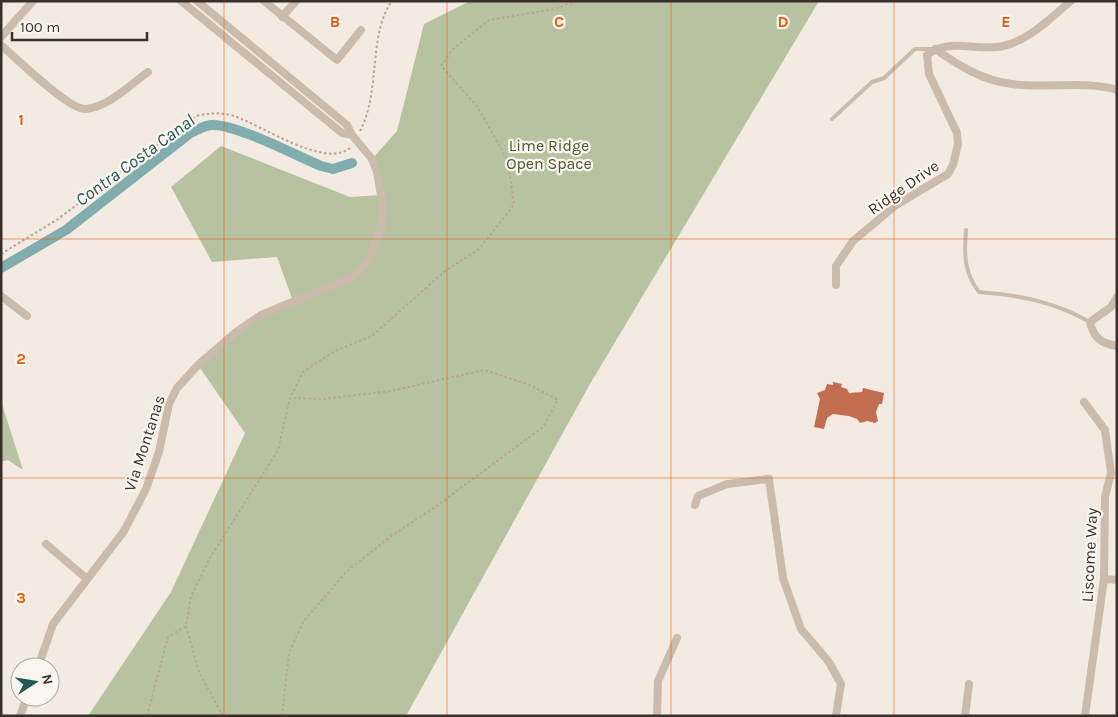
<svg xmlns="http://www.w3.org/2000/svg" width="1118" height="717" font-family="Karla,sans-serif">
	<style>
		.green { fill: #b7c2a1 }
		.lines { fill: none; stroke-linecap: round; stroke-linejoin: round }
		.canal { stroke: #81adaf; stroke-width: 10 }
		.building { fill: #c26c50 }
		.path { stroke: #b7a597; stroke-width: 2; stroke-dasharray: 2.5 2.5; stroke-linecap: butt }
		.lane { stroke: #cbbbad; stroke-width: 4 }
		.street { stroke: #cbbbad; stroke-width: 8 }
		.grid { fill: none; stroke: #e8590c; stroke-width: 1; stroke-opacity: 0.55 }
		.labels { text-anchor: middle; stroke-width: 4.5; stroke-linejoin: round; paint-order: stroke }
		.park-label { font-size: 16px; fill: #495830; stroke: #faf5ee }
		.street-label { font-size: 16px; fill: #3a302b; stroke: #faf5ee }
		.water-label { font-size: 18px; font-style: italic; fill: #21575b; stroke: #faf5ee }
		.grid-label { font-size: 16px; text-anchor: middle; font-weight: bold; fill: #e8590c; stroke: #faf5ee; stroke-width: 4.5; stroke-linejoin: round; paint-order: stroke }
	</style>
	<rect width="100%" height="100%" fill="#f3ebe1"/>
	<path class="green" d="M 470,1 L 819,1 L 590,384 L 406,716 L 88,716 L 171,592 L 245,433 L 198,365 L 236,332 L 293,301 L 277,257 L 212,262 L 171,187 L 221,146 L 350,197 L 381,195 L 372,159 L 397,131 L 424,24 Z
		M 1,401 L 23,470 L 8,460 L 1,462 Z"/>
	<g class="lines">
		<path class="canal" d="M 1,268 L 66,230 L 189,134 C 196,130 203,126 211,125 C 234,123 297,156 321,166 L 333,169 L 352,163"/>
	</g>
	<path class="building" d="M 833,382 L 842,384 L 841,387 L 847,389 L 849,393 L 862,392 L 863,388 L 884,393 L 882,404 L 879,404 L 876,412 L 878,421 L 875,423 L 867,421 L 860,423 L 857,419 L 849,416 L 833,414 L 827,418 L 824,429 L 814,427 L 820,399 L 817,393 L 825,390 L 827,384 L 833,385 Z"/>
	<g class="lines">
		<path class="path" d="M 360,131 C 381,92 368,33 392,1
			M 1,254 L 58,219 L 196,116 C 208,113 221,112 234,116 C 260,124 329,172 352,146
			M 147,716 L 168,637 L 186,626
			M 223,716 L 199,672 L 186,626 L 191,596 L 210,558 L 278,450 L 290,398 L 303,372 L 335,351 L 372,336 L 445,271 L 479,249 L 514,205 L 508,161 L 477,106 L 441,66 L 453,49 L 489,20 L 555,9 L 576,1
			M 282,716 L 289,653 L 303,622 L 346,572 L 390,537 L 438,505 L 543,427 L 558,400 L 530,385 L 484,370 L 391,391 L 323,399 L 290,398"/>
		<path class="lane" d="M 832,119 L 872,82 L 884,78 L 915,49 L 933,49
			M 966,230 C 964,254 964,273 979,292 C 1019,295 1055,302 1090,322"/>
		<path class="street" d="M 181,1 L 342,133 L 352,135 L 347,125 L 197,1
			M 264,1 L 337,60 L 361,30
			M 282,17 L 296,1
			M 1,37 L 33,1
			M 1,45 C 16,58 70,111 86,109 C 109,107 131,84 148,72
			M 935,49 C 958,65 983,81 1012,84 C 1046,89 1083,80 1117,90
			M 836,285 L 836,266 L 853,241 L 896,205 L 948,174 L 953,165 L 958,144 L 957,133 L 929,74 L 927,55 C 949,37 978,52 1003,46 C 1030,40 1050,18 1071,1
			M 1,296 L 27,316
			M 1117,297 L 1111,307 L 1090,322 C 1094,338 1100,343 1117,346
			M 1084,402 L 1105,430 L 1111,473 L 1105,497 L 1104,579 L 1085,716
			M 695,505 L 698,496 L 727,484 L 769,479 L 783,578 L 801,629 L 829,662 L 841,684 L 836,716
			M 46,544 L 87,579
			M 1104,579 L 1117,580
			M 38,667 L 53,624 L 124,531 L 146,489 L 159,452 L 169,404 L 177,388 L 198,365 L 236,332 L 261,315 L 353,277 L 367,263 L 381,229 L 383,207 L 377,172 L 372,159 L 352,135
			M 20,716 L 27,697
			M 657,716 L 658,681 L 677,638
			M 965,716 L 969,684"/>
	</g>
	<path class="grid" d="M 224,1 L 224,716M 447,1 L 447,716M 671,1 L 671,716M 894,1 L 894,716M 1,239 L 1117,239M 1,478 L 1117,478"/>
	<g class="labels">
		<g class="park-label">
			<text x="549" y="151">Lime Ridge<tspan x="549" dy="18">Open Space</tspan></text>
		</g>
		<g class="street-label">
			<text transform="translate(903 187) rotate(-35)" y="6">Ridge Drive</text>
			<text transform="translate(144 443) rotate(-72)" y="6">Via Montanas</text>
			<text transform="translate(1089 555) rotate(-87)" y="6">Liscome Way</text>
		</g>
		<g class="water-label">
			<text transform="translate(135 160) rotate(-36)" y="6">Contra Costa Canal</text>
		</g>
	</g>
	<g class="grid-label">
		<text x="335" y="27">B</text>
		<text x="559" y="27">C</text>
		<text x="783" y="27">D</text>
		<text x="1006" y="27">E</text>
		<text x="21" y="125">1</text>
		<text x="21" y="364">2</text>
		<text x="21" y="603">3</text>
	</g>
	<rect width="1118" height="717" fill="none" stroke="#3a302b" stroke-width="5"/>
	<g transform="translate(35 682) rotate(78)"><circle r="24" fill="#faf5ee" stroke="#ada6a0"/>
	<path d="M0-4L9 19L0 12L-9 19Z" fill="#21575b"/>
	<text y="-8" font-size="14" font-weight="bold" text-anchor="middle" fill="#3a302b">N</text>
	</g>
	<path d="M12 32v8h135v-8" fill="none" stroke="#3a302b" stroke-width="2.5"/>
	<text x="20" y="32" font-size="15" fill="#3a302b" stroke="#faf5ee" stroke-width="4" paint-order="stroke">100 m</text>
</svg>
